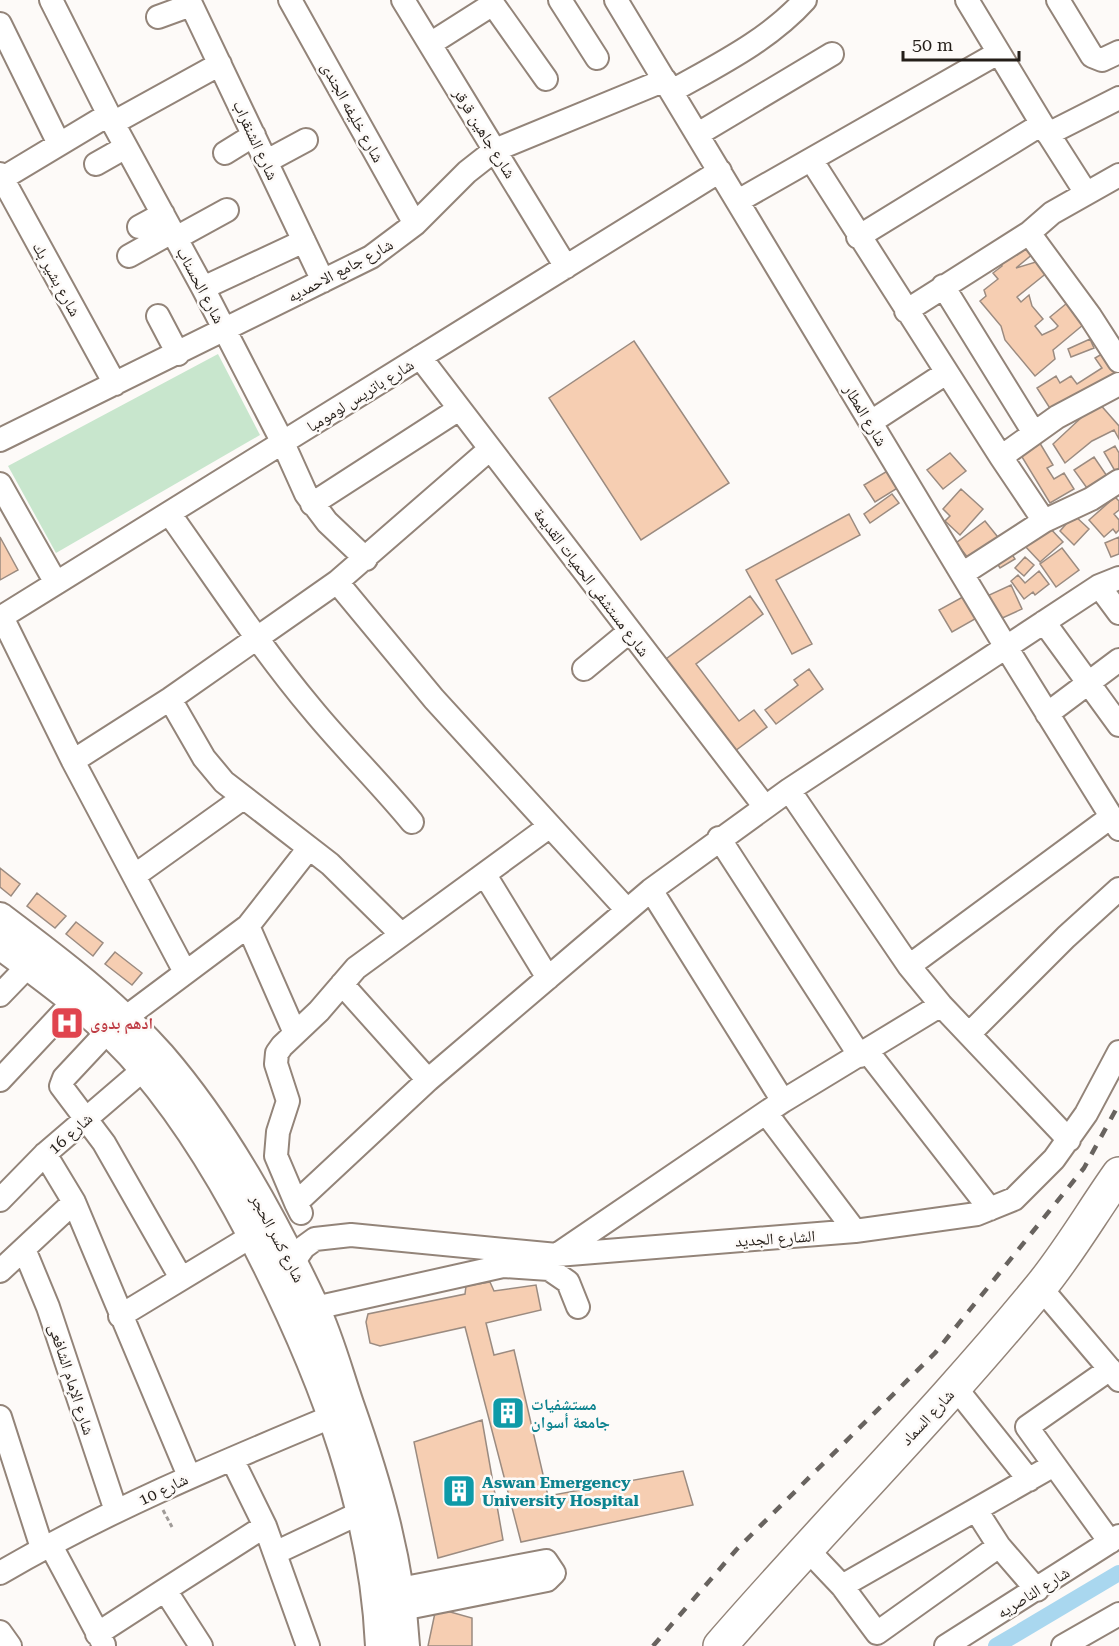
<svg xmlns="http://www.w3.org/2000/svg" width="1119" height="1646" font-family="'Roboto Serif','Noto Naskh Arabic',serif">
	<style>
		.green { fill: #c8e6cd }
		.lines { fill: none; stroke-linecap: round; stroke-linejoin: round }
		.canal { stroke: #a9d7ef; stroke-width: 16 }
		.building { fill: #f6ceb2; stroke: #9b8b80; stroke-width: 1.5 }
		.minor-casing { stroke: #938479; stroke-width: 26 }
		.major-casing { stroke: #938479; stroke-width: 32 }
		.highway-casing { stroke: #938479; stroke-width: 36 }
		.path { stroke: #a09b98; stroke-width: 3; stroke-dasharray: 4.5 3; stroke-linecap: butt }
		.minor { stroke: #fff; stroke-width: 22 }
		.major { stroke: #fff; stroke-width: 28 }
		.highway { stroke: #fff; stroke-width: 33 }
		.rail { stroke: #68635f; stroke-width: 4.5; stroke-dasharray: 10 10; stroke-linecap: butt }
		.labels { text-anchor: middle; stroke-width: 5; stroke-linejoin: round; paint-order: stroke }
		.street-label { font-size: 16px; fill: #241e19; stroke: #fdfaf8 }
		.health-label { font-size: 16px; font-weight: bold; fill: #be3a42; stroke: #fdfaf8; text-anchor: start }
		.culture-label { font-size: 16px; font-weight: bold; fill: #0d838f; stroke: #fdfaf8; text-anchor: start }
	</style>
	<rect width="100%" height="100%" fill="#fdfaf8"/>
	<path class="green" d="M 218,354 L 260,435 L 56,553 L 8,466 Z"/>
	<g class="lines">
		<path class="canal" d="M 996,1646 L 1119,1573"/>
	</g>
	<path class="building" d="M 1025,243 L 1034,253 L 1016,268 L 1039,261 L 1048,272 L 1017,297 L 1021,302 L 1029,295 L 1032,306 L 1043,319 L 1035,326 L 1042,335 L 1055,329 L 1058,326 L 1050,317 L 1072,299 L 1089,320 L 1053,350 L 1055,359 L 1035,376 L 1005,340 L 1001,326 L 980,301 L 986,296 L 984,290 L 998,279 L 993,273 L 1002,266 L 1001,262 Z
		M 1090,339 L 1094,348 L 1071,357 L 1068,349 Z
		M 634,341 L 729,483 L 641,540 L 549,398 Z
		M 1107,351 L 1119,369 L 1119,380 L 1053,413 L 1037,388 L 1056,376 L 1060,383 L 1071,376 L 1077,384 L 1102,368 L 1095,358 Z
		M 1098,402 L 1119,426 L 1119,439 L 1114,430 L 1092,441 L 1065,463 L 1053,444 Z
		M 1038,440 L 1053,465 L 1047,468 L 1054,479 L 1064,473 L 1074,489 L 1050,503 L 1019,452 Z
		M 1115,446 L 1119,453 L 1119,468 L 1115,471 L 1104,452 Z
		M 950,453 L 966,471 L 943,489 L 927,470 Z
		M 1094,457 L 1111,482 L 1092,495 L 1074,470 Z
		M 894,467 L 904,484 L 875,502 L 864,485 Z
		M 961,489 L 983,509 L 960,535 L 945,521 L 950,516 L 943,509 Z
		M 892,494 L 899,503 L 870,523 L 864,514 Z
		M 1115,497 L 1119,501 L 1119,510 L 1114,514 L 1119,520 L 1119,530 L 1116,533 L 1113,529 L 1104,537 L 1089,520 Z
		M 849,514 L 860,535 L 776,580 L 812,644 L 792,654 L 746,570 Z
		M 1074,515 L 1089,529 L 1074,545 L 1060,531 Z
		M 985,521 L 1001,541 L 973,564 L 956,543 Z
		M 1047,525 L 1063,542 L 1040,562 L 1024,545 Z
		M 0,537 L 18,570 L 0,580 Z
		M 1119,537 L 1119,554 L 1111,557 L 1105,543 Z
		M 1062,548 L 1079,570 L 1056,587 L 1040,564 Z
		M 1009,550 L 1015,559 L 1000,568 L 995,560 Z
		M 1025,557 L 1034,565 L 1024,576 L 1015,568 Z
		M 1039,571 L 1049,584 L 1035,595 L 1033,592 L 1024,599 L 1011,581 L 1018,575 L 1025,583 Z
		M 1011,585 L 1022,609 L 998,620 L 987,596 Z
		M 970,593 L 982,615 L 952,632 L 939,610 Z
		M 750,596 L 763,614 L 696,664 L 739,721 L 754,710 L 767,727 L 735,751 L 666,659 Z
		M 809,669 L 823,689 L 776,724 L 765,710 L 798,685 L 794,680 Z
		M 0,868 L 20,884 L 11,896 L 0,887 Z
		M 37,893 L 66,916 L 55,928 L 27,906 Z
		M 76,922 L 103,943 L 93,956 L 66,934 Z
		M 115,952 L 142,973 L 132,985 L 105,964 Z
		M 490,1282 L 494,1291 L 536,1285 L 541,1310 L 486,1323 L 494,1355 L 514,1350 L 548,1496 L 683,1471 L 693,1505 L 521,1542 L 465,1327 L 380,1346 L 370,1343 L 366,1322 L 368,1314 L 465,1294 L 466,1286 Z
		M 482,1420 L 503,1540 L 438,1558 L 414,1442 Z
		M 436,1608 L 472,1618 L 472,1646 L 428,1646 Z"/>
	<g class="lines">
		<g class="minor-casing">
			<path id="minor" d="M 51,0 L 113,123 L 203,288 L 283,443 L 306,494 L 327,522 L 366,559
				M 189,0 L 323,281
				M 290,0 L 415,224
				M 403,0 L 566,267
				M 490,0 L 546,79
				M 560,0 L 597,58
				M 616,0 L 1006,647 L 1119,829
				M 967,0 L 1042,124
				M 1058,0 L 1092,56 L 1102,60 L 1119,52
				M 158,17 L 191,5
				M 0,24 L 59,144
				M 430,44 L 493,4
				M 672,91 C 718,65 769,40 805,0
				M 113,123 L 220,64
				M 698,134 L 832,54
				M 1048,134 L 1119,98
				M 225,153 L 254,135
				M 267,161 L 306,140
				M 812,161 L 1001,457 L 1057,417 L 1119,384
				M 96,164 L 126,147
				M 0,174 L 115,384
				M 3,178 L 108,115
				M 738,201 L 998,53
				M 139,227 L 163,214
				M 1029,233 L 1090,316 L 1119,361
				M 858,237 L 1042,124 L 1086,193
				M 176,238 L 227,210
				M 129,256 L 172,232
				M 943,286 L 1034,433
				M 203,288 L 304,241
				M 906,311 L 1029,233 L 1052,213 L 1119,175
				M 158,316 L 178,354
				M 420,357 L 765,807
				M 871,422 L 946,373
				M 0,440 L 371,257 L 415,224 L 467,172 L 495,150 L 665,80
				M 1001,457 L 1044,521
				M 0,484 L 56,583
				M 312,504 L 459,409
				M 169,513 C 216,579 260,647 312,709 C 344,748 380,783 412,822
				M 962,574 L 1044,521 L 1091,499 L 1119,481
				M 337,582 L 434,699 L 627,910
				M 1099,586 L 1119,613
				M 2,617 L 73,761 L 185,972
				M 0,618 L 720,171
				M 1044,622 L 1119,725
				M 584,669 L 630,631
				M 170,699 L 204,758 L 224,782 L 330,864 L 400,933
				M 1047,714 L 1119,660
				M 73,761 L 170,699 L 337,582 L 490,449
				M 789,790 L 909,966 L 941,1005 L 1069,1140
				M 719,838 L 860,1056
				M 485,875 L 548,978
				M 134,876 L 243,798
				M 651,890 L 783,1101
				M 248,926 L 295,1033
				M 909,966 L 1111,817
				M 342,984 L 428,1080
				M 0,995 L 28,966
				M 125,1018 L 248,926 L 309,848
				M 108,1031 L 64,1078 L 61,1086 L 104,1143 L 181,1278
				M 969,1034 L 1066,937 L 1119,889
				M 867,1051 L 990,1209
				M 0,1080 L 74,1001
				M 766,1113 L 855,1231
				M 45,1154 L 74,1202 L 189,1476
				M 0,1200 L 45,1154 L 144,1069
				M 296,1203 L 276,1156 L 278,1132 L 288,1101 L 276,1064 L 277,1053 L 282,1046 L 319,1011 L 356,968 L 550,826
				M 301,1213 L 296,1203 L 428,1080 L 651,890 L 789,790 L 1099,586 L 1119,578
				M 24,1249 L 48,1307 L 116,1511
				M 558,1254 L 783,1101 L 941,1005
				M 292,1264 L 304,1247 L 315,1239 L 351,1235 L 557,1255 L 855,1231 L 977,1214 L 1014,1199 L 1054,1159 L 1086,1114 L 1119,1052
				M 0,1271 L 74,1202
				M 1040,1287 L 1119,1380
				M 315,1308 L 503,1266 L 549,1269 L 568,1282 L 578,1307
				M 120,1316 L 252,1236
				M 1110,1369 L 1027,1427 L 1110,1542
				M 955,1387 L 1029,1480
				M 0,1417 L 42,1548
				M 232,1459 L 265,1526 L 308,1646
				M 976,1510 L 999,1546 L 1037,1590
				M 50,1544 L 104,1645
				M 805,1547 L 842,1586 L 877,1633 L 999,1546
				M 275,1553 L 362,1512
				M 0,1573 C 106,1511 218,1464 331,1417
				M 842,1586 L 1054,1465
				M 165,1590 L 265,1526
				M 384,1592 L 546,1561 L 554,1573 L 547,1580 L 387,1612
				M 0,1632 L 10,1646
				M 97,1634 L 165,1590 L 201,1646
				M 946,1646 L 1119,1536
				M 1063,1646 L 1119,1614"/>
		</g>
		<g class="major-casing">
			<path id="major" d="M 0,917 C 57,960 113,1002 161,1056 C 224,1129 273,1219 314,1306 C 329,1337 338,1372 349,1404 C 377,1483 400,1562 405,1646
				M 0,945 C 52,983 103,1020 144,1069 C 194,1128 233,1196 267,1265 C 326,1384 374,1512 380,1646"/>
		</g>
		<g class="highway-casing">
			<path id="highway" d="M 720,1646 C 824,1526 937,1413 1038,1290 C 1068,1254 1092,1212 1119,1174"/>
		</g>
		<path class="path" d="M 163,1510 L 172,1527"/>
		<use href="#minor" class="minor"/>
		<use href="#major" class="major"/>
		<use href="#highway" class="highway"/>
		<path class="rail" d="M 653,1646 L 737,1549 L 935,1353 L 1084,1168 L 1119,1104"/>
	</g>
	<defs>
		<g id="hospital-square" transform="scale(1.725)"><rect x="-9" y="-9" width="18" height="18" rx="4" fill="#e0444e" stroke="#fdfaf8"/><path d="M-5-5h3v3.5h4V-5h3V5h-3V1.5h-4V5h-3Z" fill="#fff"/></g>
		<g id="building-square" transform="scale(1.725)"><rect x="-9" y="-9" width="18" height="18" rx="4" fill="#0f9aa8" stroke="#fdfaf8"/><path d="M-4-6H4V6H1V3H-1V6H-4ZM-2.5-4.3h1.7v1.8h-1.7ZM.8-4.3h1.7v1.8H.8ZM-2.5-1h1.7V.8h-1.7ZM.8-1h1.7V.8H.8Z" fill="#fff"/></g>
	</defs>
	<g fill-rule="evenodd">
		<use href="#hospital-square" x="67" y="1023"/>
		<use href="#building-square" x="508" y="1413"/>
		<use href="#building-square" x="459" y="1491"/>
	</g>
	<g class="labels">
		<g class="street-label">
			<text transform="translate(353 112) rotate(61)" y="6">شارع خليفه الجندى</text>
			<text transform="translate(485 133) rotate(58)" y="6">شارع جاهين قرقر</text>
			<text transform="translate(256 140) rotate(65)" y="6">شارع الشنقراب</text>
			<text transform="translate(340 270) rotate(-28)" y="6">شارع جامع الاحمديه</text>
			<text transform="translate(57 279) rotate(61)" y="6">شارع بشير بك</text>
			<text transform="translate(201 285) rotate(62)" y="6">شارع الحسناب</text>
			<text transform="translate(360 395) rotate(-32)" y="6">شارع باتريس لومومبا</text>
			<text transform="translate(866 415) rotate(59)" y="6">شارع المطار</text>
			<text transform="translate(592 582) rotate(53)" y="6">شارع مستشفى الحميات القديمة</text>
			<text transform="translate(70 1133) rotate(-42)" y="6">شارع 16</text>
			<text transform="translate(278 1238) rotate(62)" y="6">شارع كسر الحجر</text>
			<text transform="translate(775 1238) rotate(-4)" y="6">الشارع الجديد</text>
			<text transform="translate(72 1379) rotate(72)" y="6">شارع الإمام الشافعى</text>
			<text transform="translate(927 1417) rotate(-47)" y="6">شارع السماد</text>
			<text transform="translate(163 1489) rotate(-26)" y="6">شارع 10</text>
			<text transform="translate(1033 1592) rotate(-32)" y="6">شارع الناصريه</text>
		</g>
		<g class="health-label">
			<text x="90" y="1029">ادهم بدوى</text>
		</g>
		<g class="culture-label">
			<text x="531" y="1410">مستشفيات<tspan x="531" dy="18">جامعة أسوان</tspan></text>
			<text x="482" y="1488">Aswan Emergency<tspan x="482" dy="18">University Hospital</tspan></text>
		</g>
	</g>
	<path d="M903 51v9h116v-9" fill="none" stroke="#241e19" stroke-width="3"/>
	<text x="912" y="51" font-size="18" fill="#241e19" stroke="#fdfaf8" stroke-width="4.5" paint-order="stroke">50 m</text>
</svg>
